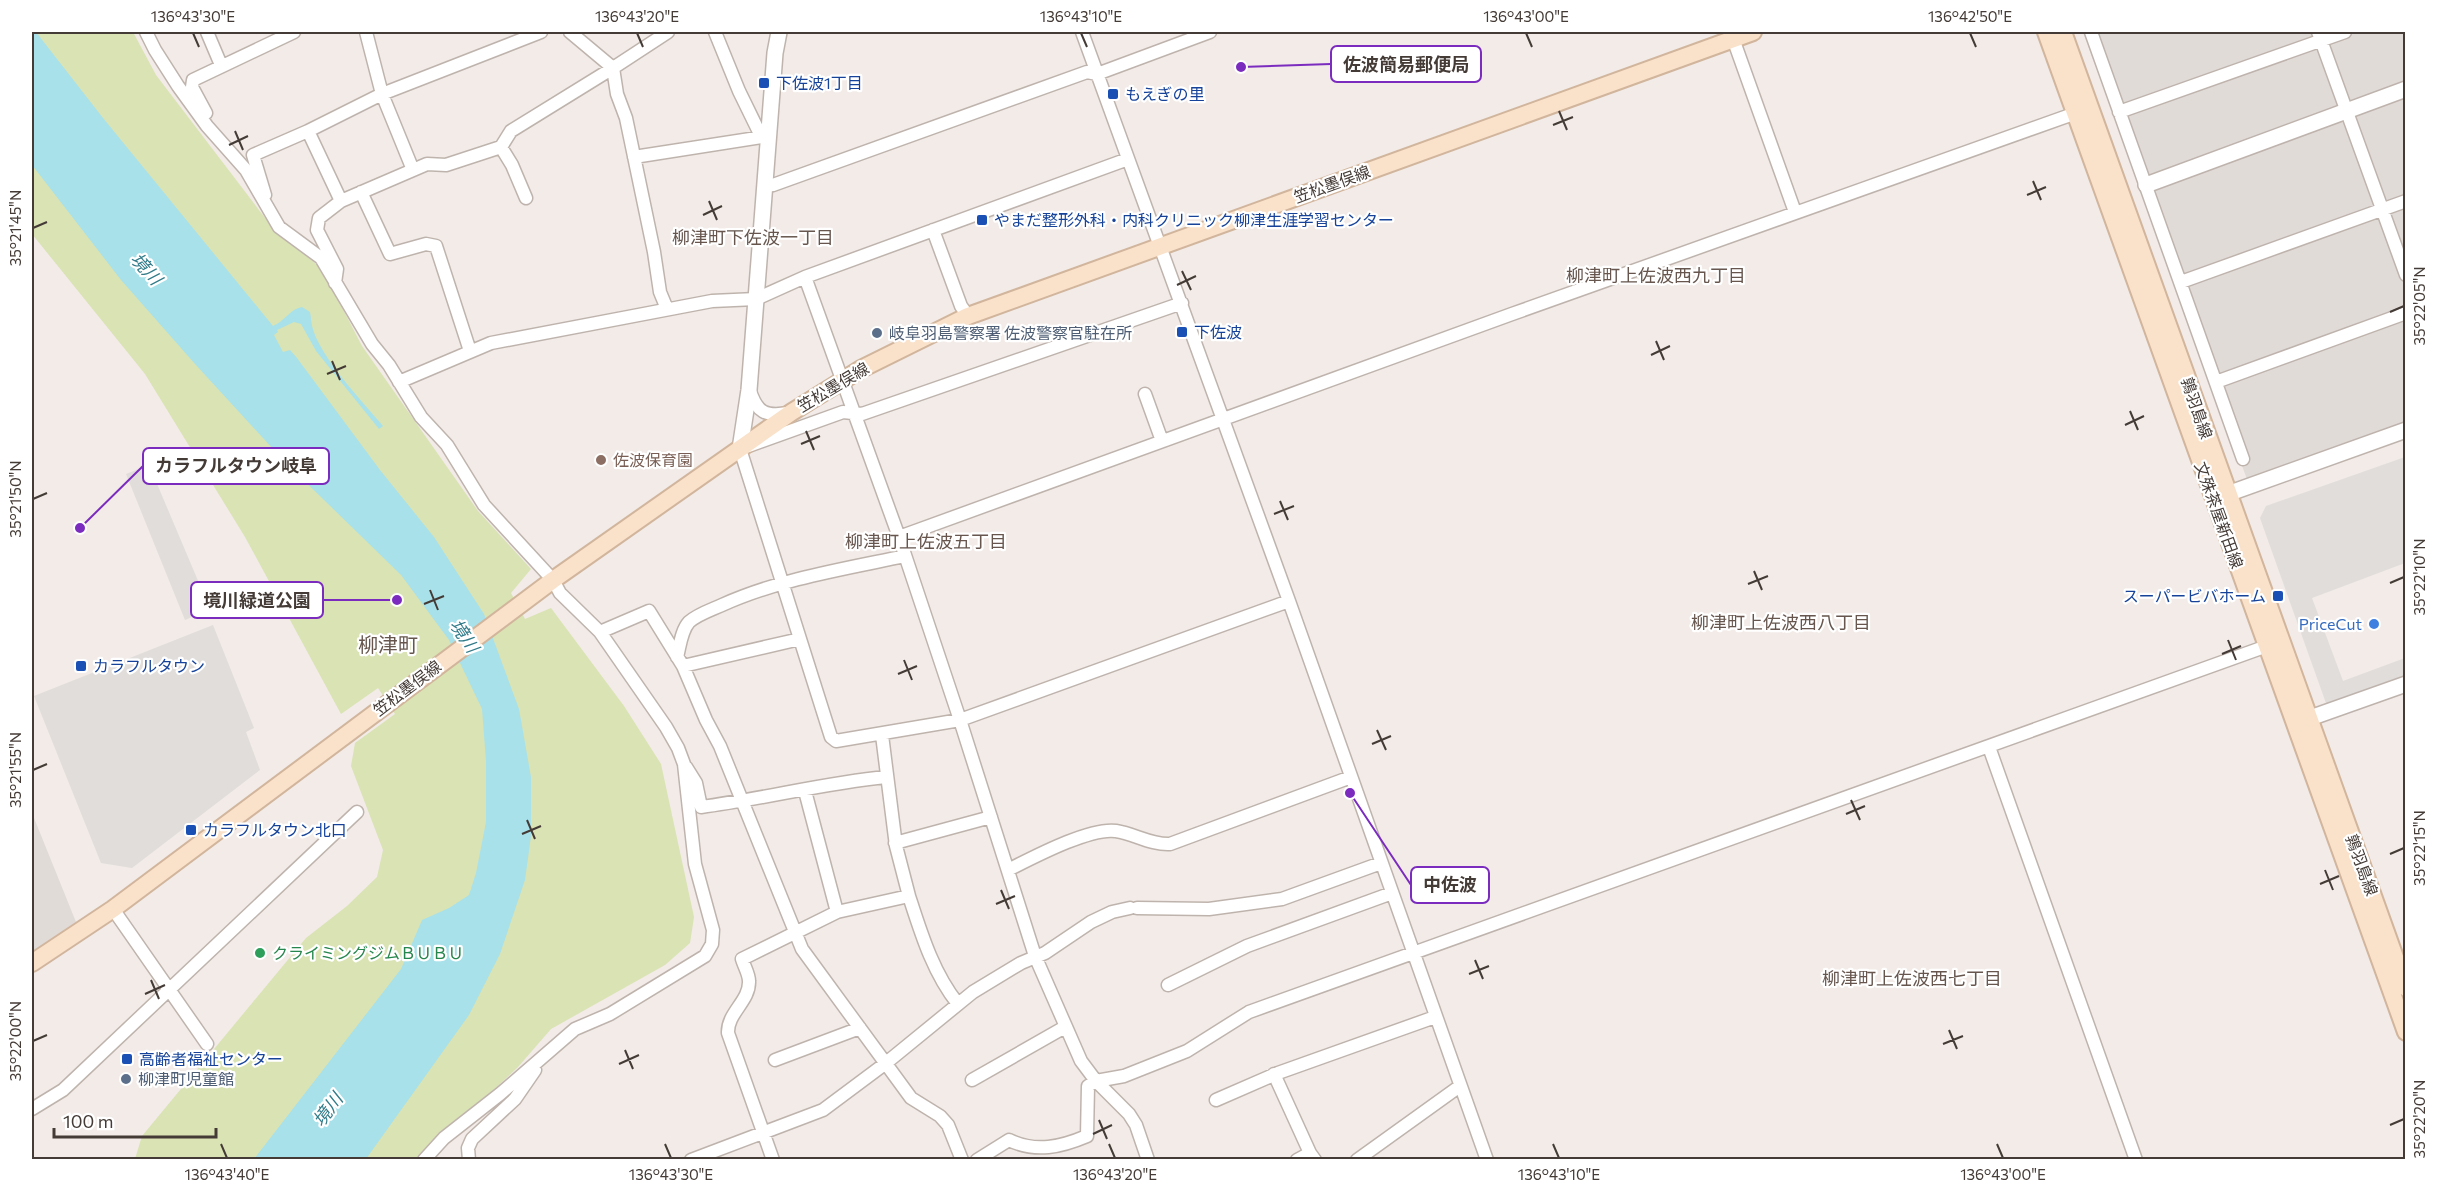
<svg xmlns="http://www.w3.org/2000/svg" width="2437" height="1191" font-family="Commissioner,'Noto Sans JP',sans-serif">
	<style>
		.industrial { fill: #e1dbd8 }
		.green { fill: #dae3b3 }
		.parking { fill: #e0dddb }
		.water { fill: #a8e1ea }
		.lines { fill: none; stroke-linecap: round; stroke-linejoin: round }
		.minor-casing { stroke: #bfb4ad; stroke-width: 15 }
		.tertiary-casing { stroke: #bfb4ad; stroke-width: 18 }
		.secondary-casing { stroke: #d1b59c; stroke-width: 20 }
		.minor { stroke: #fff; stroke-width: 12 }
		.tertiary { stroke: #fff; stroke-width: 15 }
		.secondary { stroke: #fae1c9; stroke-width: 16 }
		.ticks { fill: none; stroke: #443b36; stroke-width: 2 }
		.transit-dot { fill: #1a4fb4; stroke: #fff; stroke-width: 2 }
		.service-dot { fill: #5c6f8a; stroke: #fff; stroke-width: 2 }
		.education-dot { fill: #8d6e63; stroke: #fff; stroke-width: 2 }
		.shop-dot { fill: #3f7fe0; stroke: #fff; stroke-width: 2 }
		.leisure-dot { fill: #2e9e5b; stroke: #fff; stroke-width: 2 }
		.labels { text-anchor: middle; stroke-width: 4.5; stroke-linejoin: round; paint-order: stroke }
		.transit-label { font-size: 16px; fill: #164399; stroke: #fff; text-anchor: start }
		.street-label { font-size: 16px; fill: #443b36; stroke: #fff }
		.service-label { font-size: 16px; fill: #4e5e75; stroke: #fff; text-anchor: start }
		.education-label { font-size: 16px; fill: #785e54; stroke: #fff; text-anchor: start }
		.shop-label { font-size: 16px; fill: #366cbe; stroke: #fff; text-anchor: end }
		.leisure-label { font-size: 16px; fill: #27864d; stroke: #fff; text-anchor: start }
		.neighbourhood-label { font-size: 18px; fill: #66564e; stroke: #fff }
		.water-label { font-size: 18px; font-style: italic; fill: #317b89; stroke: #fff }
		.quarter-label { font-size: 20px; fill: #66564e; stroke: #fff }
		.leader { fill: none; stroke: #7b2cbf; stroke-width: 2 }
		.callout-dot { fill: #7b2cbf; stroke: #fff; stroke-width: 2 }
		.callout { fill: #fff; stroke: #7b2cbf; stroke-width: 2 }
		.callout-label { font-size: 18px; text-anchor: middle; font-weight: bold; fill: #443b36 }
		.neatline { fill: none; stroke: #443b36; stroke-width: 2 }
		.ticks-label { font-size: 15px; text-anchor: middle; fill: #443b36 }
	</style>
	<rect width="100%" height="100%" fill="#f2ebe7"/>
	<path class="industrial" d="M 2083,32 L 2405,32 L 2405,425 L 2248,482 Z
		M 32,813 L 76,922 L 32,952 Z"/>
	<path class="green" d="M 32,32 L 133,32 L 156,75 L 272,227 L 322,269 L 362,346 L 478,511 L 531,569 L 511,593 L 525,619 L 551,608 L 624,706 L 661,764 L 694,917 L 690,943 L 665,965 L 551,1029 L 518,1067 L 467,1115 L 437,1136 L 416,1159 L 135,1159 L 142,1136 L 306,938 L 347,906 L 377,877 L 383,850 L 351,766 L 355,743 L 395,714 L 378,688 L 341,714 L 245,537 L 145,374 L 32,234 Z"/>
	<path class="parking" d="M 2405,457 L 2405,563 L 2312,598 L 2343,681 L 2405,658 L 2405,677 L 2327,706 L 2260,518 L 2266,506 Z
		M 149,465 L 210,609 L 185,620 L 126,474 Z
		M 213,625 L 254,728 L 246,732 L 260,770 L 132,868 L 101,863 L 34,696 Z"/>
	<path class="water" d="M 32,32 L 36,32 L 103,118 L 273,326 C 285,321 290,309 302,307 L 310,312 C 311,317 311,321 312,326 C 319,356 362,401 383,426 L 379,429 L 316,351 L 301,324 L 294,322 L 277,330 L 278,332 L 274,335 L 283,352 L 290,350 L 297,358 L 380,470 L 434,537 L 484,614 L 519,709 L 531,777 L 531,836 L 525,880 L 500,954 L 469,1015 L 366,1159 L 254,1159 L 401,969 L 422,920 L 449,908 L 469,895 L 476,873 L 486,822 L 486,761 L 482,709 L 449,640 L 401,575 L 285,462 L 195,364 L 121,280 L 32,165 Z"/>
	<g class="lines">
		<g class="minor-casing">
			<path id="minor" d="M 146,32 L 155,50 L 178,86 L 207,126 L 246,170 L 279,227 L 321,258 L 372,344 L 389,365 L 421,417 L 447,445 L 484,505 L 553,580 L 560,593 L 600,632 L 666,727 L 678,748 L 684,764 L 695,864 L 713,930 L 712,944 L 705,956 L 610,1014 L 575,1029 L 500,1094 L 444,1138 L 424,1160
				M 207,32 L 221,65
				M 366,32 L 382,94 L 413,170
				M 570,32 L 613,68 L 617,94 L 626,118 L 654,252 L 660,292 L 667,309
				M 715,32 L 739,91 L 761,136
				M 1082,32 L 1289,601 L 1487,1160
				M 2091,32 L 2243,459
				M 2318,32 L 2406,275
				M 1731,33 L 1795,212
				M 2119,112 L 2345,32
				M 206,113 L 192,87 L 193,80 L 294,32
				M 308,131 L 341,201
				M 501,147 L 512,165 L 526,198
				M 634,157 L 769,136
				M 765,186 L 773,185 L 1087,72 L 1097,74 L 1210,32
				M 361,192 L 390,254 L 426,244 L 436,246 L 470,351
				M 265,195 L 253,155 L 308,131 L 382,94 L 541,32
				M 933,230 L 961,306 L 968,316
				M 805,277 L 899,537 L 960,720 L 1035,956 L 1081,1061 L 1096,1081 L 1129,1114 L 1136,1125 L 1148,1160
				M 2181,282 L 2406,201
				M 335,283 L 337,269 L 317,230 L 319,218 L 341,201 L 427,164 L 446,165 L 501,147 L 511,131 L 613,68 L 668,32
				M 1182,303 L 862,414 L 843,412 L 740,449 L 831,737 L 836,741 L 960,720 L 1289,601
				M 399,382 L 491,343 L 712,301 L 756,299 L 805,277 L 1128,159
				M 2216,382 L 2406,313
				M 750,391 C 757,412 765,417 788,413
				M 1145,394 L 1162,441
				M 899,537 L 1512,314 L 2076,113
				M 600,632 L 649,611 L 683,666 L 706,720 L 720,746 L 802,949 L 911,1098 L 940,1116 L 948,1125 L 962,1160
				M 677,657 C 680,646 681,631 689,622 C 698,614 711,610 722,605 C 780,579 843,569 905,556
				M 683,666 L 800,639
				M 882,735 L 896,846 L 909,896
				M 1989,747 L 2136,1160
				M 686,767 L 696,783 L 701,807 C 763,799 824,783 886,777
				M 805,791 L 837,912
				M 895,843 L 991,817
				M 1008,870 C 1032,858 1090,827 1116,831 C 1135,834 1151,845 1170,844 L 1351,777
				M 1137,908 L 1209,909 L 1282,899 L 1381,863
				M 113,909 L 207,1044
				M 1168,985 L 1247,946 L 1392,893
				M 775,1060 L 860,1028
				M 1274,1074 L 1310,1153 L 1315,1160
				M 972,1080 L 1065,1027
				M 1216,1100 L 1278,1073 L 1435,1017
				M 32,1109 L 63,1090 L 357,812
				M 469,1160 L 468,1148 L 472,1139 L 515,1099 L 535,1070
				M 691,1160 L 823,1110 L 886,1063 L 973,992 L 1021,963 L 1045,953 L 1091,922 L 1112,912 L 1130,908
				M 773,1160 L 728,1033 C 727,1013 750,1001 749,981 C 749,974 744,966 742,959 L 837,912 L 909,896 C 921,933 933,973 958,1004
				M 977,1160 L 1009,1140 C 1036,1153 1061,1147 1087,1136 L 1088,1086 L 1096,1081 L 1124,1076 L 1187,1051 L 1249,1012 L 2267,646
				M 1297,1160 L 1310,1153
				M 1357,1160 L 1460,1086"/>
		</g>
		<g class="tertiary-casing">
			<path id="tertiary" d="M 2146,185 L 2406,89
				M 740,449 L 749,390 L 775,53 L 779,32
				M 2219,497 L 2406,430
				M 2310,718 L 2406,684"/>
		</g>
		<g class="secondary-casing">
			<path id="secondary" d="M 2046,32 L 2406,1032
				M 2063,32 L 2406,988
				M 32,963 L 113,909 L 553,580 L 792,412 L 861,369 L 968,316 L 1753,32"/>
		</g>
		<use href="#minor" class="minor"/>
		<use href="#tertiary" class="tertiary"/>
		<use href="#secondary" class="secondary"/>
	</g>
	<path class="ticks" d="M 193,33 L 199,47M 637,33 L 643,47M 1081,33 L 1087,47M 1526,33 L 1532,47M 1970,33 L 1976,47M 1559,111 L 1567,130M 1553,125 L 1573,117M 235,131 L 243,150M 229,145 L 248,136M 2033,181 L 2041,200M 2027,195 L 2046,187M 709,201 L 717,220M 703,215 L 722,206M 33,228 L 47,222M 1182,271 L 1191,290M 1177,285 L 1196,276M 2390,312 L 2404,306M 1656,341 L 1664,360M 1651,355 L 1670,346M 332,361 L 340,380M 327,374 L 346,366M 2130,411 L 2138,430M 2125,425 L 2144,416M 806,431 L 814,450M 801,444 L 820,436M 33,499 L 47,493M 1280,501 L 1288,520M 1274,514 L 1294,506M 1754,571 L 1762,590M 2390,583 L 2404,577M 1748,584 L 1768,576M 430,590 L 438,610M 424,604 L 444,596M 2228,640 L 2236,660M 2222,654 L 2241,646M 904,660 L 912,680M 898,674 L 917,666M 1377,730 L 1386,750M 1372,744 L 1391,736M 33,770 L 47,764M 1851,800 L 1860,820M 1846,814 L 1865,806M 527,820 L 535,839M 522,834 L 541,826M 2390,854 L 2404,848M 2325,870 L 2333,890M 2320,884 L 2339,876M 1001,890 L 1009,909M 996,904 L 1015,896M 1475,960 L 1483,979M 1469,974 L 1489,966M 151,980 L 159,999M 145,994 L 165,985M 1949,1030 L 1957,1049M 33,1041 L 47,1035M 1943,1044 L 1963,1036M 625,1050 L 633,1069M 619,1064 L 639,1055M 1099,1120 L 1107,1139M 2390,1125 L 2404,1119M 1093,1134 L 1112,1125M 221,1144 L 227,1158M 665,1144 L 671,1158M 1109,1144 L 1115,1158M 1553,1144 L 1559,1158M 1997,1144 L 2003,1158"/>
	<g class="transit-dot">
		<rect x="758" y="77" width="12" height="12" rx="3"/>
		<rect x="1107" y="88" width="12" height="12" rx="3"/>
		<rect x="976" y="214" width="12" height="12" rx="3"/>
		<rect x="1176" y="326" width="12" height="12" rx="3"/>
		<rect x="2272" y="590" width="12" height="12" rx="3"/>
		<rect x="75" y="660" width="12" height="12" rx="3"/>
		<rect x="185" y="824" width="12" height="12" rx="3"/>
		<rect x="121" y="1053" width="12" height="12" rx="3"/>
	</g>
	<g class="service-dot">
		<circle cx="877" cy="333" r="6"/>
		<circle cx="126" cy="1079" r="6"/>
	</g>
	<circle class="education-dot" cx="601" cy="460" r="6"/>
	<circle class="shop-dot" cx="2374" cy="624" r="6"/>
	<circle class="leisure-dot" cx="260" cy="953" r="6"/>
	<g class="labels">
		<g class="transit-label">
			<text x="776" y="89">下佐波1丁目</text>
			<text x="1125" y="100">もえぎの里</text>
			<text x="994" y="226">やまだ整形外科・内科クリニック柳津生涯学習センター</text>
			<text x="1194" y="338">下佐波</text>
			<text x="2266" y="602" text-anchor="end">スーパービバホーム</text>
			<text x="93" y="672">カラフルタウン</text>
			<text x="203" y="836">カラフルタウン北口</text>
			<text x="139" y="1065">高齢者福祉センター</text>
		</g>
		<g class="street-label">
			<text transform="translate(1332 184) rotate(-20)" y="6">笠松墨俣線</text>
			<text transform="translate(833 387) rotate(-31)" y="6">笠松墨俣線</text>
			<text transform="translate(2197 408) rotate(71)" y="6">鶉羽島線</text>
			<text transform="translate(2219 515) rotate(70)" y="6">文殊茶屋新田線</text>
			<text transform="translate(407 688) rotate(-37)" y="6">笠松墨俣線</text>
			<text transform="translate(2362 865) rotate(70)" y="6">鶉羽島線</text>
		</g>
		<g class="service-label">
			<text x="889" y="339">岐阜羽島警察署 佐波警察官駐在所</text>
			<text x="138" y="1085">柳津町児童館</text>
		</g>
		<g class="education-label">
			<text x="613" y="466">佐波保育園</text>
		</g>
		<g class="shop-label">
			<text x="2362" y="630">PriceCut</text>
		</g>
		<g class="leisure-label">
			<text x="272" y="959">クライミングジムＢＵＢＵ</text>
		</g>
		<g class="neighbourhood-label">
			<text x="753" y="244">柳津町下佐波一丁目</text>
			<text x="1656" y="282">柳津町上佐波西九丁目</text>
			<text x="926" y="548">柳津町上佐波五丁目</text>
			<text x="1781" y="629">柳津町上佐波西八丁目</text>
			<text x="1912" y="985">柳津町上佐波西七丁目</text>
		</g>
		<g class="water-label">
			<text transform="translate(146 269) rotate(48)" y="6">境川</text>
			<text transform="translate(464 636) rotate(56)" y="6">境川</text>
			<text transform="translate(328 1110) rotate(-53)" y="6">境川</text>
		</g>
		<g class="quarter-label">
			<text x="388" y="652">柳津町</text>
		</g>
	</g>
	<path class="leader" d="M1241 67L1331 64M80 528L143 466M397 600L323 600M1350 793L1411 885"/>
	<g class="callout-dot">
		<circle cx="1241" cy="67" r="6"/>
		<circle cx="80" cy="528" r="6"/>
		<circle cx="397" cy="600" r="6"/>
		<circle cx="1350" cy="793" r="6"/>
	</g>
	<g class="callout">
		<rect x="1331" y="46" width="150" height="36" rx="6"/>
		<rect x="143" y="448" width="186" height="36" rx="6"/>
		<rect x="191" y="582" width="132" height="36" rx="6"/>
		<rect x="1411" y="867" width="78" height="36" rx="6"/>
	</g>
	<g class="callout-label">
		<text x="1406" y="71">佐波簡易郵便局</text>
		<text x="236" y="472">カラフルタウン岐阜</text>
		<text x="257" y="607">境川緑道公園</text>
		<text x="1450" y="891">中佐波</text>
	</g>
	<rect width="2437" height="1191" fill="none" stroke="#ffffff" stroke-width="66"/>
	<path d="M54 1128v9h162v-9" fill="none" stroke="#443b36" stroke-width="3"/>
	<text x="63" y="1128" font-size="18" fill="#443b36" stroke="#ffffff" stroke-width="4.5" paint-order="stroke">100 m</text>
	<rect x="33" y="33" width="2371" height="1125" class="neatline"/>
	<g class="ticks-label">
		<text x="193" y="22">136°43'30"E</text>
		<text x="637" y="22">136°43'20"E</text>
		<text x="1081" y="22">136°43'10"E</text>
		<text x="1526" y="22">136°43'00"E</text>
		<text x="1970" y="22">136°42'50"E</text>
		<text transform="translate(16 228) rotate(-90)" y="5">35°21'45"N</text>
		<text transform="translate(2420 306) rotate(-90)" y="5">35°22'05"N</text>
		<text transform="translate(16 499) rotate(-90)" y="5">35°21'50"N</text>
		<text transform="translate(2420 577) rotate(-90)" y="5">35°22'10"N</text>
		<text transform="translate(16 770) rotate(-90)" y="5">35°21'55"N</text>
		<text transform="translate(2420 848) rotate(-90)" y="5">35°22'15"N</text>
		<text transform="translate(16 1041) rotate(-90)" y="5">35°22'00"N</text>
		<text transform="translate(2420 1119) rotate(-90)" y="5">35°22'20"N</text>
		<text x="227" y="1180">136°43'40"E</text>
		<text x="671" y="1180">136°43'30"E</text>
		<text x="1115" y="1180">136°43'20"E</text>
		<text x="1559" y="1180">136°43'10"E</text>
		<text x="2003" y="1180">136°43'00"E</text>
	</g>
</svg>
